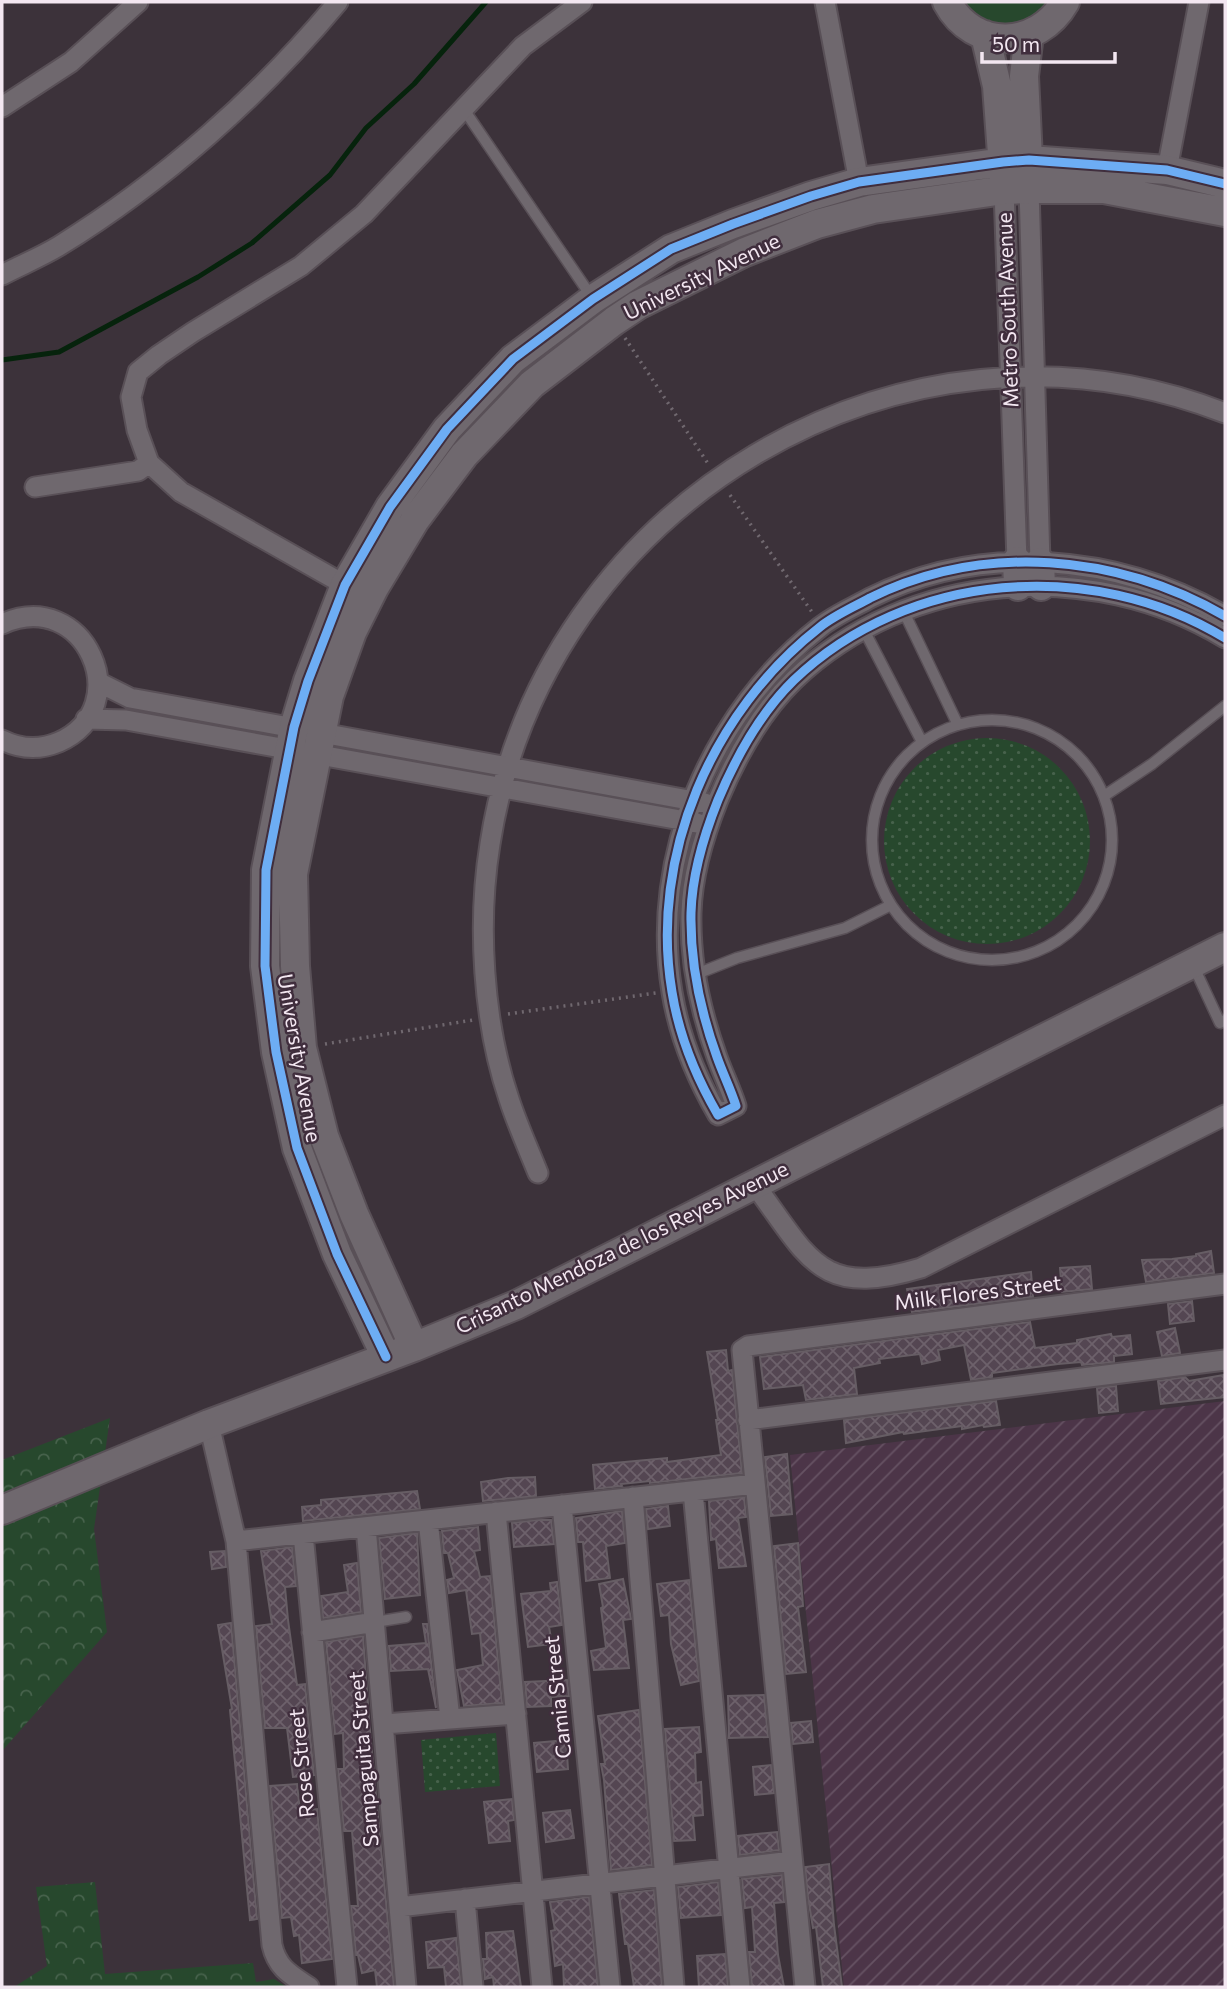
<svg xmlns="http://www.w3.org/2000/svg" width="1227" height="1989" font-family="Commissioner,sans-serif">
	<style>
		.industrial { fill: url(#industrial-furrows) }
		.grass { fill: #27482d }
		.forest { fill: url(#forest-crowns) }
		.park { fill: url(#park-dots) }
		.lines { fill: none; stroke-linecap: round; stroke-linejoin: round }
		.stream { stroke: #06230c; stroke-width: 5 }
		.building { fill: url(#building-cross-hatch); stroke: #665d64; stroke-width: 2 }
		.lane-casing { stroke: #595057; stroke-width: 13 }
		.street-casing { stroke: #595057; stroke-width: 23 }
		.secondary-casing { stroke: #595057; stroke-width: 32 }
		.path { stroke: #70686f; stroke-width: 3.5; stroke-dasharray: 2 5; stroke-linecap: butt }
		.lane { stroke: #6f686e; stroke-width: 10 }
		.street { stroke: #6f686e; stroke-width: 19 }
		.secondary { stroke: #6f686e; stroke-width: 28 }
		.cycleway-casing { stroke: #402e3d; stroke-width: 13 }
		.cycleway { stroke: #6dadf4; stroke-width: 9 }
		.labels { text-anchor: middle; stroke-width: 5; stroke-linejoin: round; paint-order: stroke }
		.street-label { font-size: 21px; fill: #f3e7f1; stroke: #402e3d }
	</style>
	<defs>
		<pattern id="industrial-furrows" width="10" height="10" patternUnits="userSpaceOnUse" patternTransform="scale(1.75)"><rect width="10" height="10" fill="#4c3548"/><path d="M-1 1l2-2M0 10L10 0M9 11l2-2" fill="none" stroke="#665263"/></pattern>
		<pattern id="forest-crowns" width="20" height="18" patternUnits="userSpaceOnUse" patternTransform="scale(1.75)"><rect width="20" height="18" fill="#27482d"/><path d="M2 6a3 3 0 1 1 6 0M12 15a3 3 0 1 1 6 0" fill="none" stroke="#47624c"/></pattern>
		<pattern id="park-dots" width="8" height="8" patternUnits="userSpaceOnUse" patternTransform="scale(1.75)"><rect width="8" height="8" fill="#27482d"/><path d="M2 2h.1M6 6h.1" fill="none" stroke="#47624c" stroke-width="1.8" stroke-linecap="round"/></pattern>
		<pattern id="building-cross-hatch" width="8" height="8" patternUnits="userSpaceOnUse" patternTransform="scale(1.75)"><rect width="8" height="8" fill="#544652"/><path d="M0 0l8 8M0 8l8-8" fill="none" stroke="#6d616b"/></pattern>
	</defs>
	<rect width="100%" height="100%" fill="#3c323a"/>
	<path class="industrial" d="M 1225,1401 L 1225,1987 L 844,1987 L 790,1455 Z"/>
	<path class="grass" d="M 965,2 L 1049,2 C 1026,27 987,33 965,2 Z"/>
	<path class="forest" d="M 110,1418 L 94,1529 L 107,1632 L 2,1751 L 2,1460 Z
		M 95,1882 L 105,1974 L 253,1963 L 256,1982 L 274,1979 L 287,1987 L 14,1987 L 47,1966 L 36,1887 Z"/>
	<path class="park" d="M884 841a103 103 0 1 1 206 0a103 103 0 1 1-206 0Z
		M 496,1733 L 500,1786 L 425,1792 L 421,1740 Z"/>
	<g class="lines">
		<path class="stream" d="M 2,360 L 59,352 L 198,277 L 252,243 L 330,175 L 366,128 L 414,84 L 486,2"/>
	</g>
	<path class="building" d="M 1211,1251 L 1214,1273 L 1146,1282 L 1142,1260 L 1172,1259 L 1196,1256 L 1196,1254 Z
		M 1090,1266 L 1092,1289 L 1062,1292 L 1060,1268 Z
		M 1031,1272 L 1033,1297 L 912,1312 L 907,1289 Z
		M 1192,1301 L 1194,1321 L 1170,1324 L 1168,1304 Z
		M 1030,1322 L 1035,1348 L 1077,1343 L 1077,1340 L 1111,1334 L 1112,1337 L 1130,1335 L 1132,1354 L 1114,1356 L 1114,1362 L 1082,1365 L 1081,1362 L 1058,1364 L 992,1373 L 992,1377 L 971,1380 L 964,1345 L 938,1350 L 940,1360 L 922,1364 L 920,1354 L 879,1359 L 880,1363 L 854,1368 L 857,1394 L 806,1400 L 803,1385 L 764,1389 L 760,1357 Z
		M 1175,1328 L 1180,1353 L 1162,1356 L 1157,1332 Z
		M 726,1350 L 728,1371 L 732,1370 L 742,1473 L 650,1483 L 650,1481 L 621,1484 L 622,1486 L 595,1489 L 593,1465 L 667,1458 L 667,1462 L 721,1455 L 716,1420 L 718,1420 L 707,1352 Z
		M 1224,1375 L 1225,1397 L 1161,1404 L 1158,1381 L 1185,1377 L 1189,1381 Z
		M 1116,1386 L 1118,1411 L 1099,1413 L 1097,1388 Z
		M 996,1401 L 1000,1425 L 984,1427 L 983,1425 L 962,1429 L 962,1426 L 904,1434 L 903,1432 L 846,1443 L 844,1420 Z
		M 787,1454 L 792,1514 L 771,1516 L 765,1457 Z
		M 535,1477 L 536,1496 L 483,1501 L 481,1482 L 508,1478 Z
		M 417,1491 L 420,1509 L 303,1521 L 302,1507 L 321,1505 L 321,1500 Z
		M 744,1497 L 746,1517 L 738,1518 L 746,1566 L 719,1568 L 716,1539 L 711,1540 L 709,1501 Z
		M 668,1506 L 670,1526 L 648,1529 L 646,1509 Z
		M 622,1511 L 625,1543 L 606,1546 L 610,1578 L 586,1581 L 583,1542 L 578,1542 L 576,1518 Z
		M 537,1520 L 551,1520 L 554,1544 L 514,1547 L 512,1523 Z
		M 478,1527 L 480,1550 L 474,1551 L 480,1577 L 490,1576 L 502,1703 L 464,1706 L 457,1670 L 483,1665 L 480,1633 L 472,1634 L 466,1590 L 449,1593 L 447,1580 L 454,1578 L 448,1553 L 444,1553 L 442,1531 Z
		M 417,1533 L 420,1595 L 385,1599 L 379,1538 Z
		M 798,1543 L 803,1606 L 798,1607 L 806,1672 L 786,1674 L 774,1546 Z
		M 292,1547 L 296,1586 L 285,1587 L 288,1620 L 297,1685 L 305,1684 L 314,1775 L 293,1777 L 287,1728 L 265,1728 L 256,1626 L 272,1624 L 261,1551 Z
		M 225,1551 L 226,1567 L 212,1569 L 210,1552 Z
		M 357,1563 L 361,1612 L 323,1618 L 321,1596 L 348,1592 L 344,1565 Z
		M 623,1579 L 631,1619 L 623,1620 L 629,1668 L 594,1670 L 591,1651 L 606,1648 L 601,1608 L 603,1607 L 599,1584 Z
		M 689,1580 L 699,1681 L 681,1685 L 671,1644 L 669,1615 L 661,1616 L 657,1584 Z
		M 557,1582 L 562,1625 L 549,1627 L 552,1644 L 528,1647 L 521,1594 L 551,1591 L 550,1583 Z
		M 231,1623 L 257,1919 L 250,1920 L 230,1710 L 232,1709 L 218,1625 Z
		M 423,1624 L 427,1624 L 436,1708 L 428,1669 L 391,1671 L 389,1646 L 426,1643 Z
		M 363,1636 L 370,1731 L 394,1987 L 377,1987 L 375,1970 L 362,1973 L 358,1955 L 356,1955 L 351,1906 L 358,1906 L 352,1831 L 344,1831 L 338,1769 L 344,1769 L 343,1733 L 335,1734 L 326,1642 Z
		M 567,1680 L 569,1696 L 551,1697 L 551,1706 L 527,1707 L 525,1682 Z
		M 764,1695 L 768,1737 L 729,1738 L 728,1696 Z
		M 639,1710 L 652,1865 L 611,1870 L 604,1780 L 601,1764 L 605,1764 L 598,1716 Z
		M 811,1721 L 813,1742 L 793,1744 L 791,1723 Z
		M 699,1727 L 701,1752 L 695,1753 L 696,1783 L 701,1782 L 703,1815 L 693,1816 L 695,1840 L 674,1841 L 665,1729 Z
		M 566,1740 L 568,1769 L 537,1772 L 534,1743 Z
		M 771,1765 L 774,1793 L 755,1795 L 753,1767 Z
		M 297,1784 L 300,1811 L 317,1809 L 332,1959 L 302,1963 L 299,1935 L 294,1936 L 291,1917 L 282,1918 L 270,1786 Z
		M 512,1799 L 514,1820 L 508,1821 L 510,1841 L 489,1843 L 484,1802 Z
		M 570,1810 L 574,1838 L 546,1842 L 543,1813 Z
		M 777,1832 L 779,1850 L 740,1855 L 738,1836 Z
		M 829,1864 L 834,1925 L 842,1987 L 823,1987 L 816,1927 L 813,1928 L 808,1898 L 805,1867 Z
		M 782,1875 L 784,1902 L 774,1903 L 778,1955 L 784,1987 L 752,1987 L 749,1952 L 755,1952 L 752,1907 L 745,1908 L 742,1879 Z
		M 718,1882 L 721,1915 L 681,1918 L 678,1887 Z
		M 654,1890 L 662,1987 L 634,1987 L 628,1944 L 625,1944 L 619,1894 Z
		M 589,1897 L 598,1987 L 564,1987 L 563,1964 L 555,1966 L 551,1931 L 555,1930 L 550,1902 Z
		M 513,1931 L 521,1987 L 494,1987 L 493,1977 L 485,1979 L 483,1959 L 487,1959 L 486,1933 Z
		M 456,1938 L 461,1986 L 446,1987 L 444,1967 L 428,1968 L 426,1942 Z
		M 725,1954 L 728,1987 L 699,1987 L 697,1956 Z"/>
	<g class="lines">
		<g class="lane-casing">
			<path id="lane" d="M 463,108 L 591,296
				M 903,610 L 958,725
				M 864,630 L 922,742
				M872 840a120 120 0 1 1 240 0a120 120 0 1 1-240 0Z
				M 1104,796 L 1152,764 L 1225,706
				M 1194,967 L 1220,1023 L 1225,1020
				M 694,975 L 737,958 L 845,928 L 891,905
				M 375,1622 L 406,1617"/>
		</g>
		<g class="street-casing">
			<path id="street" d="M 825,2 L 859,182
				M 2,107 L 71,62 L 138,2
				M 1167,170 L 1199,2
				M 1029,189 L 1040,562
				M 1004,190 L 1017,561
				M 2,275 C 21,265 41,257 59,246 C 163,182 260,96 338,2
				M 35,487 L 138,471 L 149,463
				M 345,585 L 181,492 L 149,463 L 137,430 L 131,397 L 138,372 L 159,355 L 193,332 L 301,266 L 364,214 L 523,46 L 582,2
				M 1225,616 C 1117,554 984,542 870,598 C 854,607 835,615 820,627 C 712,711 649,856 672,992 C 679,1036 696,1077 718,1115 L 736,1106 C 731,1090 723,1074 717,1057 C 700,1010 690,963 691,913 C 692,875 704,835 718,800 C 736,757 760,713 794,680 C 908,571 1092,557 1225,638
				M 2,624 C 85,586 138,707 59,742 C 40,750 20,749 2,740
				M 98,682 L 130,698 L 705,803
				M 86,719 L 126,720 L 697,823
				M 538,1173 C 528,1148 517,1124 509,1099 C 483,1022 477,924 490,844 C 542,505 902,287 1225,413
				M 754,1184 C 809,1257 818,1299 921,1268 L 1225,1115
				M 748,1420 L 1225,1360
				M 209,1424 L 236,1541 L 272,1945 C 277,1968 291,1975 309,1987
				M 693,1491 L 740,1987
				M 633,1497 L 674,1987
				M 562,1505 L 610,1987
				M 496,1512 L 542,1987
				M 428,1520 L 450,1719
				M 366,1527 L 406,1987
				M 303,1534 L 347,1987
				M 236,1541 L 755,1484
				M 312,1632 L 375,1622
				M 384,1724 L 516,1714
				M 465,1899 L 473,1987
				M 399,1907 L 792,1861
				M 805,1987 L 742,1350 L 748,1346 L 1225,1284"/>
		</g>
		<g class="secondary-casing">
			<path id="secondary" d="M 947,2 C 974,52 1038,49 1065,2
				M 1029,34 L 1024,76 L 1029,180
				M 985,35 L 997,86 L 1004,181
				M 1017,561 L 1018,586
				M 1040,562 L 1041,586
				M 414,1347 L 354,1214 L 324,1136 L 302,1048 L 295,966 L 293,874 L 329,696 L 352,632 L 374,588 L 415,520 L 464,455 L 532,384 L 614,321 L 638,305 L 745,252 L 817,224 L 873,209 L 1004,190 L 1029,189 L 1104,189 L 1225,212
				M 386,1357 L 337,1254 L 297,1148 L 276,1052 L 265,966 L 266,870 L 294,727 L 308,681 L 345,585 L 390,507 L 447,429 L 513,359 L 593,299 L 671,249 L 733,224 L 811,196 L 859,182 L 1003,162 L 1029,160 L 1167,170 L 1225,184
				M 2,1510 L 209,1424 L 414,1347 L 516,1305 L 1225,947"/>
		</g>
		<path class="path" d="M 625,338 L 709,465
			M 730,495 L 812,612
			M 508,1014 L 656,993
			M 325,1044 L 473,1020"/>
		<use href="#lane" class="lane"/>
		<use href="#street" class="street"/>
		<use href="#secondary" class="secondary"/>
		<g class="cycleway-casing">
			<path id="cycleway" d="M 1225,616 C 1117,554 984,542 870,598 C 854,607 835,615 820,627 C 712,711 649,856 672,992 C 679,1036 696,1077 718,1115 L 736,1106 C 731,1090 723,1074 717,1057 C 700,1010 690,963 691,913 C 692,875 704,835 718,800 C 736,757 760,713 794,680 C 908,571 1092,557 1225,638
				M 386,1357 L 337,1254 L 297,1148 L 276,1052 L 265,966 L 266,870 L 294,727 L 308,681 L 345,585 L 390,507 L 447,429 L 513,359 L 593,299 L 671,249 L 733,224 L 811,196 L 859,182 L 1003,162 L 1029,160 L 1167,170 L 1225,184"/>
		</g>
		<use href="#cycleway" class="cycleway"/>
	</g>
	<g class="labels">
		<g class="street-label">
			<text transform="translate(702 277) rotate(-26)" y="7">University Avenue</text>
			<text transform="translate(1008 310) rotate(-92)" y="7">Metro South Avenue</text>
			<text transform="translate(299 1058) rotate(80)" y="7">University Avenue</text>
			<text transform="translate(622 1248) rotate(-26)" y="7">Crisanto Mendoza de los Reyes Avenue</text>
			<text transform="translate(978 1293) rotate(-7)" y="7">Milk Flores Street</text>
			<text transform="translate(558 1697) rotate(-96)" y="7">Camia Street</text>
			<text transform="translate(364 1759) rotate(-95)" y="7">Sampaguita Street</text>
			<text transform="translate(302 1763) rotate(-96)" y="7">Rose Street</text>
		</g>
	</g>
	<rect width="1227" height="1989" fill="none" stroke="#f3e7f1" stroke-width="7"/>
	<path d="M982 52v10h133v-10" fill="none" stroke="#f3e7f1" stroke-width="3.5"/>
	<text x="992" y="52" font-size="21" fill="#f3e7f1" stroke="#402e3d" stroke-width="5" paint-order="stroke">50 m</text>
</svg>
